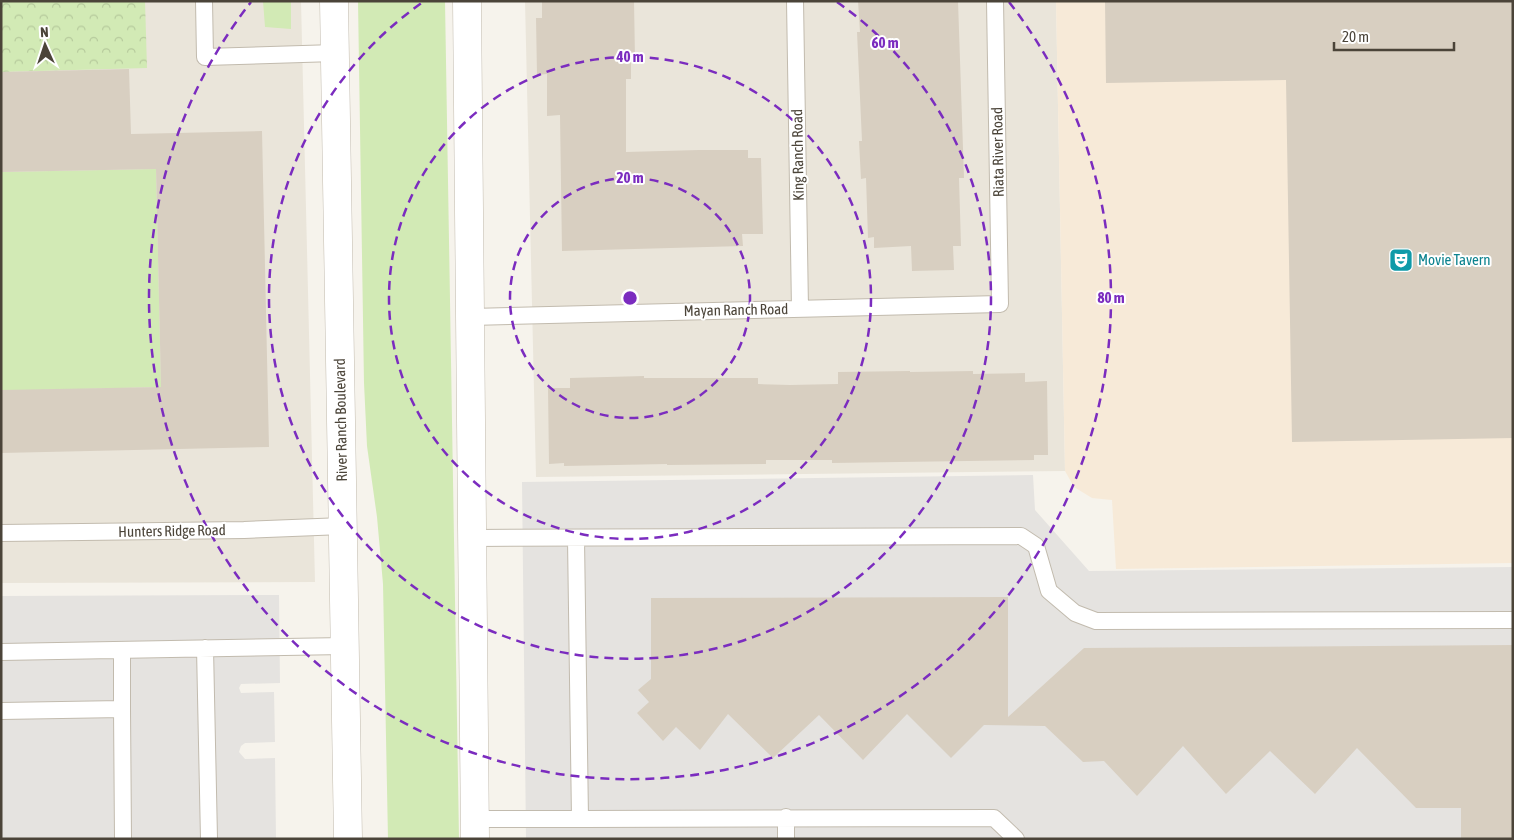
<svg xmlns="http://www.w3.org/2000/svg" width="1514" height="840" font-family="'Asap Condensed',sans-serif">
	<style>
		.residential { fill: #eae5da }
		.commercial { fill: #f7ead8 }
		.grass { fill: #d2eab5 }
		.forest { fill: url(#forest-crowns) }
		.parking { fill: #e5e3e0 }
		.building { fill: #d8cfc1 }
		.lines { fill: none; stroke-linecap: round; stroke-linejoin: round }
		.service-casing { stroke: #c2bbae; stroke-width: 18 }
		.tertiary-casing { stroke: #c2bbae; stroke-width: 29 }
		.service { stroke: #fff; stroke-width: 16 }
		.tertiary { stroke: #fff; stroke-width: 28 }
		.ring { fill: none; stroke: #7b2cbf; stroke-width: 2.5; stroke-dasharray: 9 6 }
		.labels { text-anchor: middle; stroke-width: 4; stroke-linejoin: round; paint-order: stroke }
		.street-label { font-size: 15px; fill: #4b4439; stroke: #fff }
		.culture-label { font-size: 15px; fill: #0d838f; stroke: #fff; text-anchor: start }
		.centre { fill: #7b2cbf; stroke: #fff; stroke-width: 2.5 }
		.ring-label { font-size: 15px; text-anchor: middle; font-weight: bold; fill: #7b2cbf; stroke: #fff; stroke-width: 4; stroke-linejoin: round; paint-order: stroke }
	</style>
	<defs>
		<pattern id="forest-crowns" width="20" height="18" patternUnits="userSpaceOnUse" patternTransform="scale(1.25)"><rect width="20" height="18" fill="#d2eab5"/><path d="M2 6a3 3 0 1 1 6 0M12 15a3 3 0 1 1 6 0" fill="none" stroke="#b6ca9c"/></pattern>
	</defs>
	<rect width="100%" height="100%" fill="#f6f3ec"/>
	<path class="residential" d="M 1,1 L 301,1 L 315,582 L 1,583 Z
		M 525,1 L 1056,1 L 1065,471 L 536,477 Z"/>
	<path class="commercial" d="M 1056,1 L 1513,1 L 1513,563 L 1116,569 L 1112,500 L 1092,498 L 1074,487 L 1065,471 Z"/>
	<path class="grass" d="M 263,1 L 291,1 L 291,29 L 265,27 Z
		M 358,1 L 445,1 L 459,839 L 388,839 L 383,584 L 377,517 L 367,446 L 364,383 Z
		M 156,169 L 161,387 L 1,391 L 1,172 Z"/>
	<path class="forest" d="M 1,1 L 145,1 L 147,68 L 1,72 Z"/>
	<path class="parking" d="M 1033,475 L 1035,510 L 1089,571 L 1513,567 L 1513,839 L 526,839 L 522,482 Z
		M 279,595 L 280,683 L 241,684 L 239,688 L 241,693 L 274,692 L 275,742 L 245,743 L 241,746 L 239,752 L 245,759 L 275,758 L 276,839 L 1,839 L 1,596 Z"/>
	<path class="building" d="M 542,1 L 634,1 L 635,59 L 631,58 L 631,79 L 626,79 L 626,152 L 699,150 L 748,150 L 748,158 L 761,158 L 763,234 L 742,234 L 743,246 L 562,251 L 560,115 L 547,116 L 547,74 L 537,75 L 536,18 L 542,18 Z
		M 858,1 L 958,1 L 964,178 L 959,178 L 961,246 L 953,246 L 954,270 L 912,271 L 911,246 L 874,248 L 874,237 L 868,238 L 866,178 L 861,179 L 859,141 L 862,141 L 857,32 L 860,32 Z
		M 1105,1 L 1513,1 L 1513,438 L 1292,442 L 1286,80 L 1106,83 Z
		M 129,69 L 131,134 L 262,131 L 269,447 L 1,453 L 1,390 L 161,387 L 156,169 L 1,172 L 1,72 Z
		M 910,371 L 910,372 L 973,371 L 973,374 L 1025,373 L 1025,382 L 1047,381 L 1048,455 L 1034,455 L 1034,460 L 832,463 L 832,460 L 766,460 L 766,464 L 667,465 L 667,464 L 564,466 L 564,463 L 549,464 L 548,388 L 570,388 L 570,378 L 644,376 L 644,378 L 758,378 L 758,384 L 790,385 L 838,384 L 838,372 Z
		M 1008,597 L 1008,717 L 1084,648 L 1513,645 L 1513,839 L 1461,839 L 1461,808 L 1416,808 L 1357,748 L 1315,794 L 1270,751 L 1226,794 L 1183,746 L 1137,796 L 1104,761 L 1083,762 L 1045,726 L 984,725 L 951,758 L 907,714 L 863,760 L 819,715 L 773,758 L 728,714 L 700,750 L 676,727 L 663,741 L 637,713 L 649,702 L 638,690 L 651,679 L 651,598 Z"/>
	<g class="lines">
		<g class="service-casing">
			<path id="service" d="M 204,1 L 205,57 L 335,53
				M 795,1 L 800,309
				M 471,317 L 1000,304 L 995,1
				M 1,533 L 244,530 L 343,526
				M 473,538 L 1021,536 L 1036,546 L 1049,591 L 1075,613 L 1096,621 L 1513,620
				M 576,539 L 580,819 L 994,818 L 1016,839
				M 205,648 L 209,839
				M 1,652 L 345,646
				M 122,709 L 122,650
				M 1,711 L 122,709 L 123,839
				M 475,819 L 580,819
				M 786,839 L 786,817"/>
		</g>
		<g class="tertiary-casing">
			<path id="tertiary" d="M 334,1 L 348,839
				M 467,1 L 475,839"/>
		</g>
		<use href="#service" class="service"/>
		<use href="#tertiary" class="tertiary"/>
	</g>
	<g class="ring">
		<circle cx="630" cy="298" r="120"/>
		<circle cx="630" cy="298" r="241"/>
		<path d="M837 2A361 361 0 1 1 423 2"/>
		<path d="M1009 2A481 481 0 1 1 251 2"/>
	</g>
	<defs>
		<g id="theatre-square" transform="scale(1.25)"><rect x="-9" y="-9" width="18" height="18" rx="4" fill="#0f9aa8" stroke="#fff"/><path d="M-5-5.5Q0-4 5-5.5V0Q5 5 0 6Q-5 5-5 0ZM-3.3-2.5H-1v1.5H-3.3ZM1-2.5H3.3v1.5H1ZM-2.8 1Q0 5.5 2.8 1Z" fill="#fff"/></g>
	</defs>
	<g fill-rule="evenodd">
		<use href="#theatre-square" x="1401" y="260"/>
	</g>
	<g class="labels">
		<g class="street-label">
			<text transform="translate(998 152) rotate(-91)" y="5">Riata River Road</text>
			<text transform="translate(798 155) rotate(-91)" y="5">King Ranch Road</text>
			<text transform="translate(736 310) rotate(-1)" y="5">Mayan Ranch Road</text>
			<text transform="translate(341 420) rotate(-91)" y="5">River Ranch Boulevard</text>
			<text transform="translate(172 531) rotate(-1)" y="5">Hunters Ridge Road</text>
		</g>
		<g class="culture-label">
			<text x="1418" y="265">Movie Tavern</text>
		</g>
	</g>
	<circle cx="630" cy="298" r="8" class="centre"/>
	<g class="ring-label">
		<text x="885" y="48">60 m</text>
		<text x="630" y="62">40 m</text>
		<text x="630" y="183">20 m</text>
		<text x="1111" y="303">80 m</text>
	</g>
	<rect width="1514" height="840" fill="none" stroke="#4b4439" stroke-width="5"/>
	<g transform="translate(45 45) rotate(357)" stroke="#ffffff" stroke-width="4" paint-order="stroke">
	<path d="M0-4L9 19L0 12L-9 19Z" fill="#4b4439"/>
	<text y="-8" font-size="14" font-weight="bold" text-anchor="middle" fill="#4b4439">N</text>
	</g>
	<path d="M1334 42v8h120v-8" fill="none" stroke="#4b4439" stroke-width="2.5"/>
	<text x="1342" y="42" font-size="15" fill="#4b4439" stroke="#ffffff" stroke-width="4" paint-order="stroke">20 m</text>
</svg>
